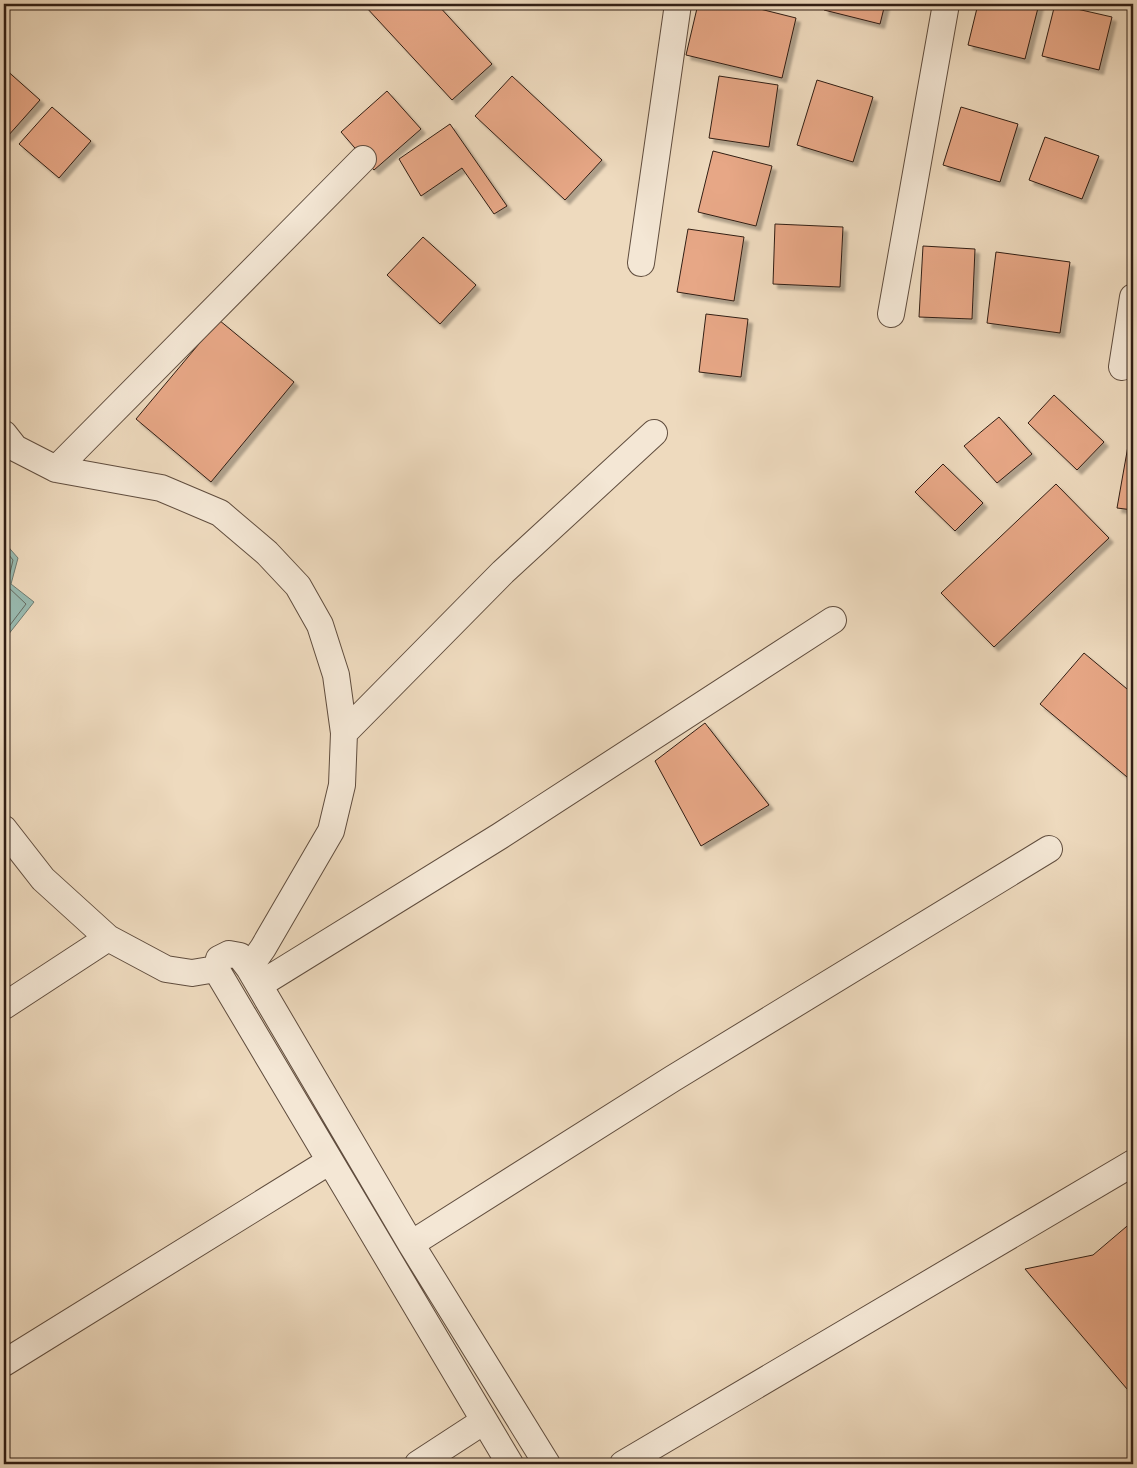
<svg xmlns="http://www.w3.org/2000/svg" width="1137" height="1468" font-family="'Sorts Mill Goudy',serif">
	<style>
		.water { fill: #99bbb1; stroke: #6f7c72 }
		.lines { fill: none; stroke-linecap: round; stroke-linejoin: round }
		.shore { stroke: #656c62; stroke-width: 1 }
		.building { fill: #e7a786; stroke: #311e14; filter: url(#shadow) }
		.minor-casing { stroke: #604d3e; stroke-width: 28 }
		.minor { stroke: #f4e7d5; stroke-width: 26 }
	</style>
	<defs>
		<filter id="shadow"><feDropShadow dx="4.5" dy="4.5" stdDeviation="1" flood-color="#0004"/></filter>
	</defs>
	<rect width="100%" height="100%" fill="#eedabe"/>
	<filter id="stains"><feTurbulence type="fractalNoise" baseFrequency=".004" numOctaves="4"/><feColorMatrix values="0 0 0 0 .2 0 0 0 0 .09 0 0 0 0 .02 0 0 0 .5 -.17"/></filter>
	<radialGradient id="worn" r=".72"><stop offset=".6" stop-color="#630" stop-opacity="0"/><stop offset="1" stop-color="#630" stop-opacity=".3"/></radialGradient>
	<path class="water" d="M 4,542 L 18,558 L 11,584 L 34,602 L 4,640 Z"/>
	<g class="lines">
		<path class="shore" d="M 4,549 L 13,560 L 7,586 L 26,604 L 4,633"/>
	</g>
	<path class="building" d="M 368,4 L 437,4 L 492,64 L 452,100 L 365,6 Z
		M 698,4 L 740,4 L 796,18 L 782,78 L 686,55 Z
		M 826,4 L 885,4 L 880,24 L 824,10 Z
		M 978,4 L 1039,4 L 1025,59 L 968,45 Z
		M 1055,4 L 1112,17 L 1099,70 L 1042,56 Z
		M 4,68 L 40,100 L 7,137 L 4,134 Z
		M 512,76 L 602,160 L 565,200 L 475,116 Z
		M 719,76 L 778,85 L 769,147 L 709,138 Z
		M 817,80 L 873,97 L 853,162 L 797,145 Z
		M 387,91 L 421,129 L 374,170 L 341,132 Z
		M 52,107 L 91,141 L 59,178 L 19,144 Z
		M 961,107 L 1018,124 L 1000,182 L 943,165 Z
		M 450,124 L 507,206 L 494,214 L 462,168 L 421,196 L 399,159 Z
		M 1045,137 L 1099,156 L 1082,199 L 1029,180 Z
		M 713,151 L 772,166 L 756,226 L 698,212 Z
		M 775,224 L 843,227 L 840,287 L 773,284 Z
		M 688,229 L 744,237 L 734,301 L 677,292 Z
		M 423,237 L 476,285 L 440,324 L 387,275 Z
		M 923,246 L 975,249 L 972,319 L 919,317 Z
		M 996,252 L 1070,262 L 1060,333 L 987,323 Z
		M 706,314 L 748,319 L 741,377 L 699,372 Z
		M 219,320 L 294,382 L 211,482 L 136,419 Z
		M 1054,395 L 1104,442 L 1077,470 L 1028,423 Z
		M 999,417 L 1032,454 L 997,483 L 964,446 Z
		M 1128,446 L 1133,447 L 1133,510 L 1117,508 Z
		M 943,464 L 983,503 L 955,531 L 915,492 Z
		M 1056,484 L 1109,538 L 994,647 L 941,593 Z
		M 1084,653 L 1133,694 L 1133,782 L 1040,704 Z
		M 705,723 L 769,805 L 701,846 L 655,761 Z
		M 1133,1221 L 1133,1396 L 1025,1269 L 1093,1255 Z"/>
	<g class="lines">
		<g class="minor-casing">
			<path id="minor" d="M 641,263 L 678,4
				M 891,314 L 946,4
				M 1122,367 L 1133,297
				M 4,434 L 15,448 L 56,469 L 161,488 L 220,513 L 267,553 L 298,586 L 320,625 L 336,675 L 344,733 L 342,785 L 331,831 L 263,948 L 249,968
				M 56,469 L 363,159
				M 344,733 L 503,572 L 654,433
				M 4,829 L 43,879 L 108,938 L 166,969 L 192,973 L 216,969
				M 259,985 L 500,836 L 833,620
				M 4,1006 L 108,938
				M 411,1244 L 672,1079 L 1049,849
				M 4,1363 L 330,1161
				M 418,1464 L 484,1421
				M 510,1464 L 216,969 L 219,959 L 229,954 L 240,956 L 249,968 L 411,1244 L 547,1464
				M 623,1464 L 1133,1163"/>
		</g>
		<use href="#minor" class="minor"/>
	</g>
	<rect width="1137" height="1468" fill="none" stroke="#eedabe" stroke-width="20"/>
	<rect x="5" y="5" width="1127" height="1458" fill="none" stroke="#311e14" stroke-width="2.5"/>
	<rect x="10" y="10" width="1117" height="1448" fill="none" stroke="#311e14"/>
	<rect width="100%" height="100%" filter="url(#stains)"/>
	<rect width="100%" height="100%" fill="url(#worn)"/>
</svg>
